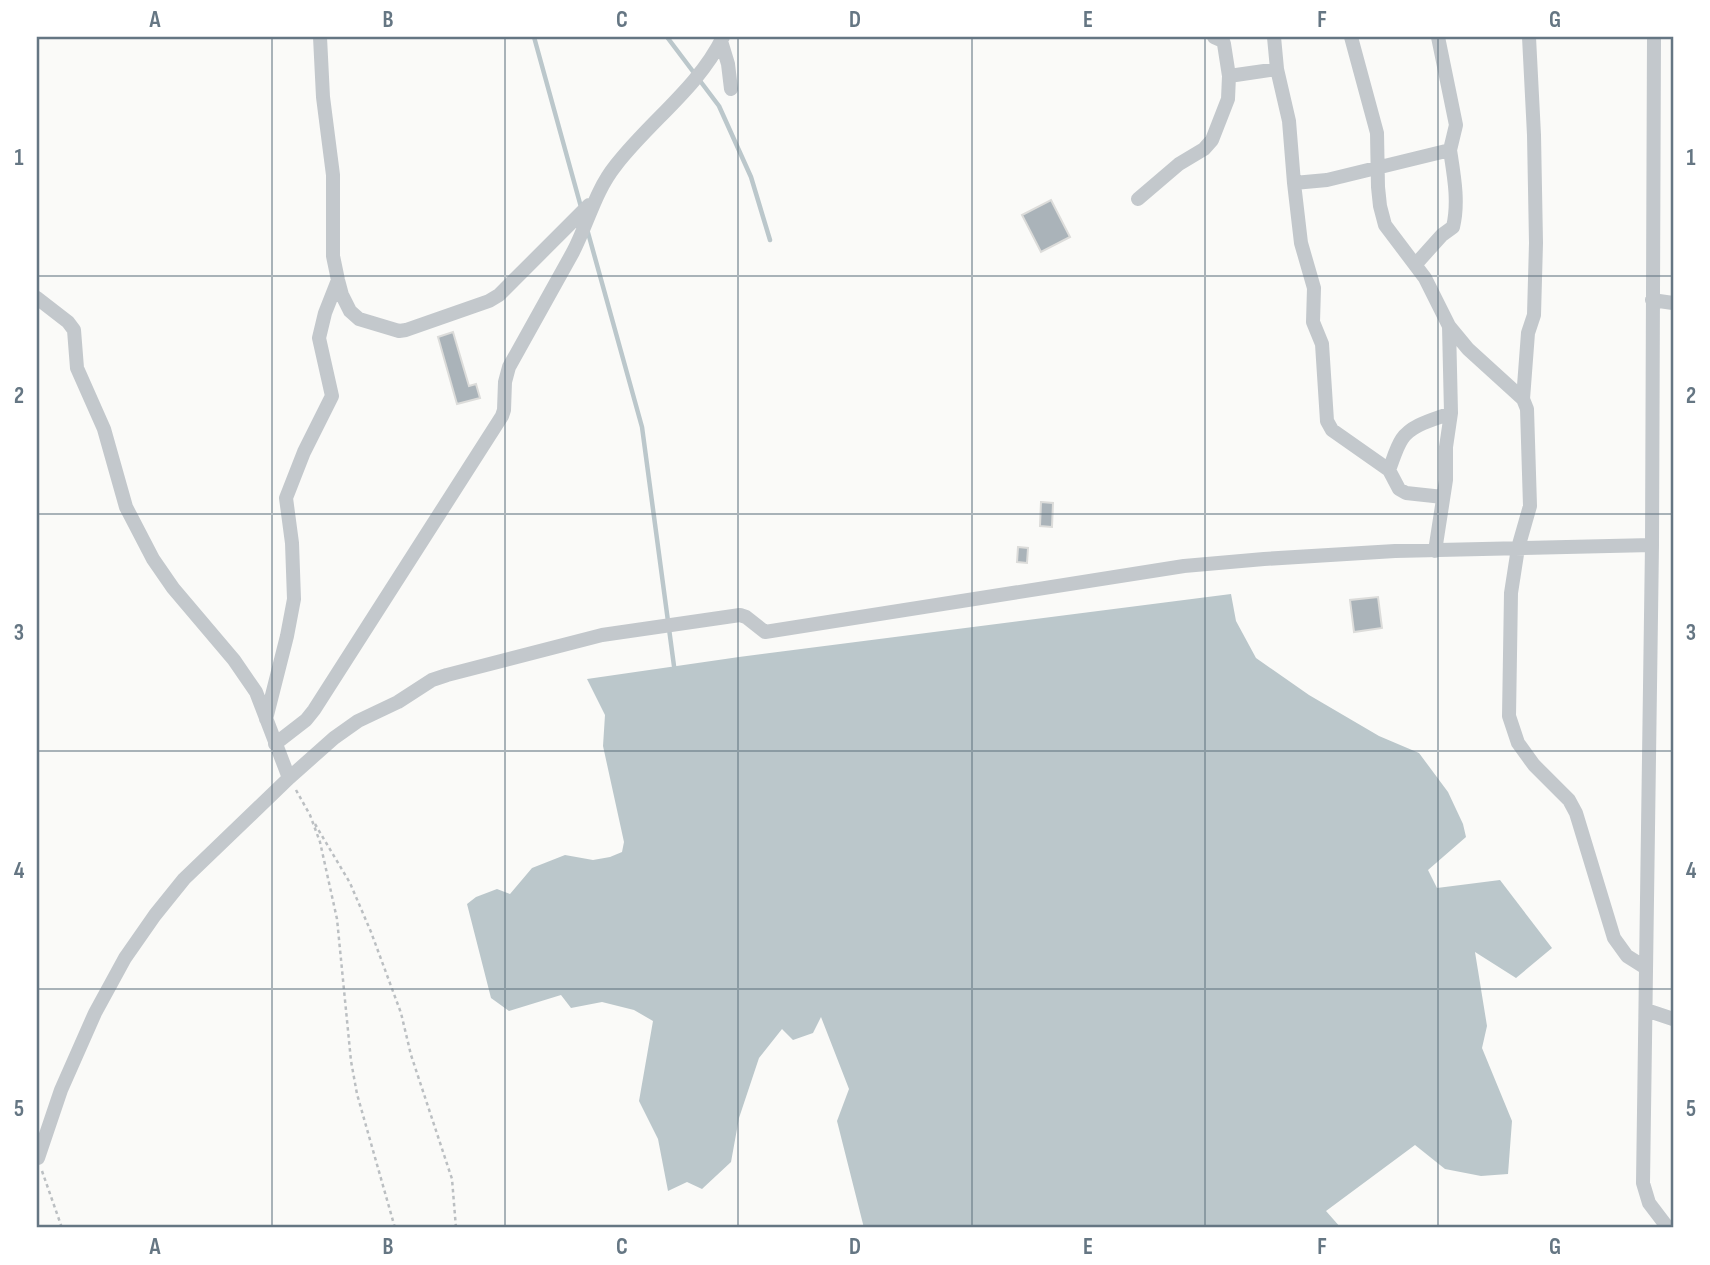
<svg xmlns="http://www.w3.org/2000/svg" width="1710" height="1265" font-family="'Sofia Sans Condensed',sans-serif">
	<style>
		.water { fill: #bbc7cb }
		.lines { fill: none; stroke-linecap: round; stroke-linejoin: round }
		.stream { stroke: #bbc7cb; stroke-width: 4.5 }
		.building { fill: #aab3b9; stroke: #dcdcda; stroke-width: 2 }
		.path { stroke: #bbbfc2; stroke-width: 2.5; stroke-dasharray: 3.5 3.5; stroke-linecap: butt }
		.minor { stroke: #c3c8cc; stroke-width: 14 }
		.grid { fill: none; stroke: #657683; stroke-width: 2; stroke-opacity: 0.55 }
		.neatline { fill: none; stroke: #657683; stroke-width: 2.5 }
		.grid-label { font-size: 23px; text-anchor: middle; font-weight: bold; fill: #657683 }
	</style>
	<rect width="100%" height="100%" fill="#fafaf8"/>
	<path class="water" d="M 1231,594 L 1236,621 L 1256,658 L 1309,695 L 1379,736 L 1419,753 L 1448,792 L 1463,824 L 1466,837 L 1428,870 L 1437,888 L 1500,880 L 1552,948 L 1516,978 L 1475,952 L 1487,1026 L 1482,1048 L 1512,1121 L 1508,1174 L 1481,1176 L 1445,1169 L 1415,1145 L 1326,1211 L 1341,1228 L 864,1228 L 837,1121 L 849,1089 L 821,1017 L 813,1033 L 793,1040 L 782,1029 L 759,1058 L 739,1118 L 731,1162 L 702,1189 L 687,1182 L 668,1191 L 658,1139 L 639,1101 L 653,1021 L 634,1010 L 602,1002 L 571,1008 L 561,995 L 509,1011 L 491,998 L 467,904 L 476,897 L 497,889 L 510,894 L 532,868 L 565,855 L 593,860 L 610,857 L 622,852 L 624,842 L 603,746 L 605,715 L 587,679 L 739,657 Z"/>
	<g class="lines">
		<path class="stream" d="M 534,37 L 581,207
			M 667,37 L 719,106 L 751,177 L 770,240
			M 587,229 L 642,427 L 674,666"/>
	</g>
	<path class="building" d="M 1051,200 L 1070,237 L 1041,252 L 1022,215 Z
		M 453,332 L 469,386 L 476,384 L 480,398 L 457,404 L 438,337 Z
		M 1041,502 L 1053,503 L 1052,527 L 1040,526 Z
		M 1018,547 L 1028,548 L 1027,563 L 1017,562 Z
		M 1378,597 L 1382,628 L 1354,632 L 1350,600 Z"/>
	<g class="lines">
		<path class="path" d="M 296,790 L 310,815 L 320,842 L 337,919 L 351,1061 L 357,1094 L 395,1228
			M 315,824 L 350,883 L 371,932 L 401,1013 L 411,1055 L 452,1179 L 456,1228
			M 42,1171 L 62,1228"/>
		<path class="minor" d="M 320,37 L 323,97 L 333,175 L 333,256 L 338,280 L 342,295 L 350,311 L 359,319 L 399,331 L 406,330 L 489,301 L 499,295 L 589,205
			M 1214,37 L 1223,41 L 1224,44 L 1229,76
			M 1274,37 L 1277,69 L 1289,121 L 1294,183 L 1327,180 L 1450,150 L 1456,125 L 1438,37
			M 1351,37 L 1377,133 L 1378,187 L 1380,206 L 1385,225 L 1425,278 L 1449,326 L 1468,349 L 1523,399 L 1527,409 L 1530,506 L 1518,548 L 1511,593 L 1509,716 L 1518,743 L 1534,765 L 1569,800 L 1576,813 L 1614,938 L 1627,956 L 1646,968
			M 1654,37 L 1652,545 L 1643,1183 L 1649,1203 L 1668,1228
			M 721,41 L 728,64 L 731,89
			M 1294,183 L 1301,243 L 1314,288 L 1313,322 L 1322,344 L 1327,421 L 1332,430 L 1389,470 L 1399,489 L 1406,493 L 1443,497
			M 1138,199 L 1179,164 L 1204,149 L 1212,140 L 1228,99 L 1229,76 L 1277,69
			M 1415,265 L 1442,235 L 1453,227 C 1459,202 1454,176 1450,150
			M 37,298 L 68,322 L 74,330 L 77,368 L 104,429 L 126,507 L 153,559 L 173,588 L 234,660 L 256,692 L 289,778
			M 1652,300 L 1673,303
			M 1523,399 L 1528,333 L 1534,315 L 1536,243 L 1534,135 L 1529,37
			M 1389,470 C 1393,460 1396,448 1402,439 C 1412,424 1436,419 1451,413
			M 1435,551 L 1446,480 L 1446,447 L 1451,413 L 1449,326
			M 266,719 L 287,636 L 294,599 L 292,543 L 286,498 L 304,452 L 332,396 L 319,338 L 325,313 L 338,280
			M 275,744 L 306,720 L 314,710 L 502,416 L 504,410 L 505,382 L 509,367 L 573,252 C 588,223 595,191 616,165 C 650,121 698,88 723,37
			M 1646,1010 L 1673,1019
			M 38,1158 L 61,1090 L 95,1013 L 125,958 L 155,915 L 184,879 L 289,778 L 334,738 L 358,721 L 398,702 L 432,680 L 447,675 L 602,635 L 740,615 L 746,617 L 765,632 L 1184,566 L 1264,559 L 1395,551 L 1652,545"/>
	</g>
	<path class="grid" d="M 272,37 L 272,1228M 505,37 L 505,1228M 738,37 L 738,1228M 972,37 L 972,1228M 1205,37 L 1205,1228M 1438,37 L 1438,1228M 37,276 L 1673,276M 37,514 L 1673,514M 37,751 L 1673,751M 37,989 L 1673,989"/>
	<rect width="1710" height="1265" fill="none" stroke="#ffffff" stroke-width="77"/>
	<rect x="38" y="38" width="1634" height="1188" class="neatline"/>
	<g class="grid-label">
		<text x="155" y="27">A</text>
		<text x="388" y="27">B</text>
		<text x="622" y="27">C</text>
		<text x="855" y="27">D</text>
		<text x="1088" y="27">E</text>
		<text x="1322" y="27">F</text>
		<text x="1555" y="27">G</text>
		<text x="19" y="165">1</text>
		<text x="1691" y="165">1</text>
		<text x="19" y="403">2</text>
		<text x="1691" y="403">2</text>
		<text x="19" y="640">3</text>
		<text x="1691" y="640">3</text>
		<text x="19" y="878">4</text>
		<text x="1691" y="878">4</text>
		<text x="19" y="1116">5</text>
		<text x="1691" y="1116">5</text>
		<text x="155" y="1254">A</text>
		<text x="388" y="1254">B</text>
		<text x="622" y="1254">C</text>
		<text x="855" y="1254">D</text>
		<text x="1088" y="1254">E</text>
		<text x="1322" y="1254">F</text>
		<text x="1555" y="1254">G</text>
	</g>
</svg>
